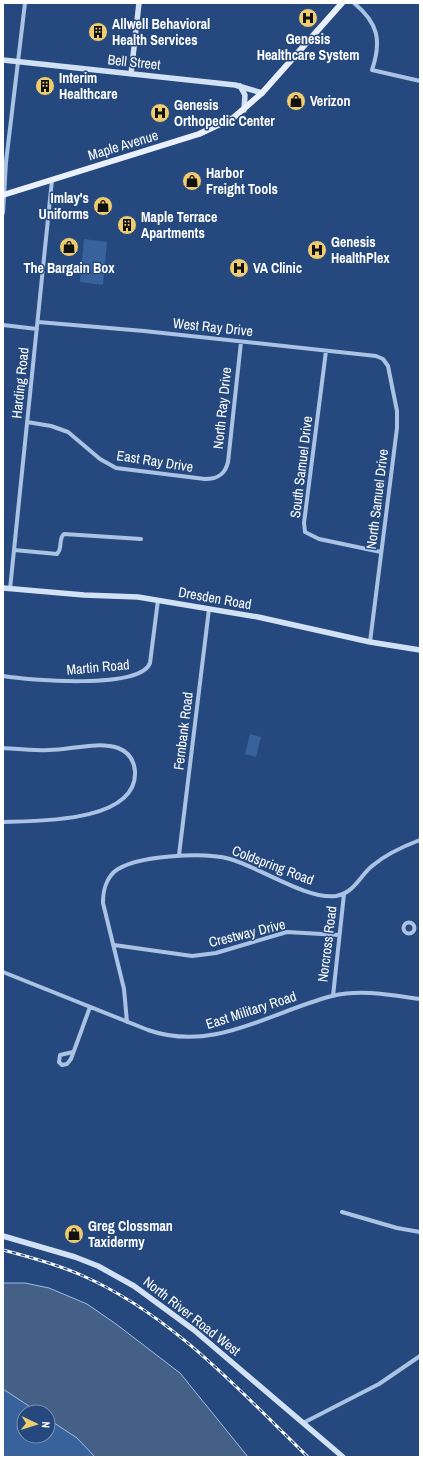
<svg xmlns="http://www.w3.org/2000/svg" width="423" height="1460" font-family="'Archivo Narrow',sans-serif">
	<style>
		.green { fill: #38629b }
		.water { fill: #456086; stroke: #9ebee6 }
		.lines { fill: none; stroke-linecap: round; stroke-linejoin: round }
		.street { stroke: #aac3e5; stroke-width: 4 }
		.secondary { stroke: #d3e1f5; stroke-width: 5.5 }
		.primary { stroke: #eaf1fd; stroke-width: 6 }
		.rail-casing { stroke: #fff; stroke-width: 3 }
		.rail { stroke: #25497e; stroke-width: 1.5; stroke-dasharray: 4.5; stroke-linecap: butt }
		.labels { text-anchor: middle; stroke-width: 3; stroke-linejoin: round; paint-order: stroke }
		.poi-label { font-size: 14px; font-weight: bold; fill: #fff; stroke: #25497e; text-anchor: start }
		.street-label { font-size: 14px; fill: #fff; stroke: #25497e }
	</style>
	<rect width="100%" height="100%" fill="#25497e"/>
	<path class="green" d="M 84,239 L 107,242 L 103,285 L 80,282 Z
		M 250,734 L 261,737 L 256,757 L 245,754 Z
		M 3,1389 L 38,1412 L 24,1412 L 24,1436 L 48,1436 L 48,1419 L 77,1438 L 95,1457 L 3,1457 Z"/>
	<path class="water" d="M 3,1283 L 25,1283 L 49,1288 L 87,1304 L 116,1324 L 180,1373 L 248,1457 L 95,1457 L 77,1438 L 48,1419 L 48,1412 L 38,1412 L 3,1389 Z"/>
	<g class="lines">
		<path class="street" d="M 354,3 C 378,23 382,40 372,70 L 420,81
			M 3,213 L 6,162 L 25,3
			M 38,322 L 144,331 L 376,356 L 383,359 L 388,366 L 397,411 L 397,428 L 370,642
			M 3,325 L 37,329
			M 326,351 L 304,523 L 305,532 L 319,539 L 381,552
			M 27,422 L 51,426 L 68,432 L 100,459 L 116,468 L 205,479 C 217,479 225,475 228,462 L 241,342
			M 14,550 L 57,554 C 63,548 58,539 64,534 L 141,539
			M 10,589 L 52,180
			M 3,676 C 28,680 140,690 150,663 L 158,600
			M 3,748 C 18,749 33,751 49,750 C 70,750 97,741 118,748 C 129,752 134,761 135,771 C 138,823 36,821 3,822
			M 179,855 L 209,609
			M403.5 928a5.5 5.5 0 1 1 11 0a5.5 5.5 0 1 1-11 0Z
			M 114,945 L 192,956 L 216,953 L 287,932 L 339,935
			M 3,972 L 148,1030 C 214,1053 270,1012 332,996 C 361,989 391,995 420,999
			M 333,996 L 344,894
			M 127,1022 L 124,989 L 103,903 C 103,891 105,881 114,872 C 134,855 204,852 230,859 C 259,867 307,900 336,896 C 354,893 359,877 372,866 C 385,855 404,846 420,840
			M 73,1052 L 60,1055 L 59,1062 L 62,1065 L 67,1064 L 71,1059 L 90,1007
			M 342,1212 L 397,1228 L 420,1232
			M 303,1423 L 379,1384 L 420,1356"/>
		<path class="secondary" d="M 3,60 L 235,85 L 262,93
			M 131,74 L 139,3
			M 240,86 L 245,95 L 244,110
			M 3,588 L 84,595 L 138,597 L 258,617 L 370,642 L 420,650
			M 3,1236 L 75,1257 L 98,1266 L 134,1286 L 194,1330 L 343,1457"/>
		<path class="primary" d="M 3,195 L 199,134 L 233,118 L 262,93 L 342,3"/>
		<g class="rail-casing">
			<path id="rail" d="M 3,1250 C 30,1257 56,1264 81,1275 C 171,1314 239,1390 308,1457"/>
		</g>
		<use href="#rail" class="rail"/>
	</g>
	<defs>
		<g id="hospital-disc" transform="scale(1)"><circle r="9.5" fill="#efcd6e" stroke="#25497e"/><path d="M-5-5h3v3.5h4V-5h3V5h-3V1.5h-4V5h-3Z" fill="#111"/></g>
		<g id="building-disc" transform="scale(1)"><circle r="9.5" fill="#efcd6e" stroke="#25497e"/><path d="M-4-6H4V6H1V3H-1V6H-4ZM-2.5-4.3h1.7v1.8h-1.7ZM.8-4.3h1.7v1.8H.8ZM-2.5-1h1.7V.8h-1.7ZM.8-1h1.7V.8H.8Z" fill="#111"/></g>
		<g id="shop-disc" transform="scale(1)"><circle r="9.5" fill="#efcd6e" stroke="#25497e"/><path d="M-5-2.5h2.3a2.7 3.5 0 0 1 5.4 0H5L5.5 6h-11ZM-1.5-2.5h3a1.5 2.3 0 0 0-3 0Z" fill="#111"/></g>
	</defs>
	<g fill-rule="evenodd">
		<use href="#hospital-disc" x="308" y="18"/>
		<use href="#building-disc" x="98" y="32"/>
		<use href="#building-disc" x="45" y="86"/>
		<use href="#shop-disc" x="296" y="101"/>
		<use href="#hospital-disc" x="160" y="113"/>
		<use href="#shop-disc" x="192" y="181"/>
		<use href="#shop-disc" x="103" y="206"/>
		<use href="#building-disc" x="127" y="225"/>
		<use href="#shop-disc" x="69" y="247"/>
		<use href="#hospital-disc" x="317" y="250"/>
		<use href="#hospital-disc" x="239" y="268"/>
		<use href="#shop-disc" x="74" y="1234"/>
	</g>
	<g class="labels">
		<g class="poi-label">
			<text x="112" y="29">Allwell Behavioral<tspan x="112" dy="16">Health Services</tspan></text>
			<text x="308" y="44" text-anchor="middle">Genesis<tspan x="308" dy="16">Healthcare System</tspan></text>
			<text x="59" y="83">Interim<tspan x="59" dy="16">Healthcare</tspan></text>
			<text x="310" y="106">Verizon</text>
			<text x="174" y="110">Genesis<tspan x="174" dy="16">Orthopedic Center</tspan></text>
			<text x="206" y="178">Harbor<tspan x="206" dy="16">Freight Tools</tspan></text>
			<text x="89" y="203" text-anchor="end">Imlay's<tspan x="89" dy="16">Uniforms</tspan></text>
			<text x="141" y="222">Maple Terrace<tspan x="141" dy="16">Apartments</tspan></text>
			<text x="331" y="247">Genesis<tspan x="331" dy="16">HealthPlex</tspan></text>
			<text x="69" y="273" text-anchor="middle">The Bargain Box</text>
			<text x="253" y="273">VA Clinic</text>
			<text x="88" y="1231">Greg Clossman<tspan x="88" dy="16">Taxidermy</tspan></text>
		</g>
		<g class="street-label">
			<text transform="translate(134 62) rotate(6)" y="5">Bell Street</text>
			<text transform="translate(123 145) rotate(-17)" y="5">Maple Avenue</text>
			<text transform="translate(213 327) rotate(6)" y="5">West Ray Drive</text>
			<text transform="translate(20 383) rotate(-84)" y="5">Harding Road</text>
			<text transform="translate(222 408) rotate(-84)" y="5">North Ray Drive</text>
			<text transform="translate(155 461) rotate(9)" y="5">East Ray Drive</text>
			<text transform="translate(301 467) rotate(-83)" y="5">South Samuel Drive</text>
			<text transform="translate(377 499) rotate(-83)" y="5">North Samuel Drive</text>
			<text transform="translate(215 598) rotate(10)" y="5">Dresden Road</text>
			<text transform="translate(98 667) rotate(-5)" y="5">Martin Road</text>
			<text transform="translate(183 731) rotate(-83)" y="5">Fernbank Road</text>
			<text transform="translate(273 865) rotate(21)" y="5">Coldspring Road</text>
			<text transform="translate(247 933) rotate(-14)" y="5">Crestway Drive</text>
			<text transform="translate(327 944) rotate(-83)" y="5">Norcross Road</text>
			<text transform="translate(251 1010) rotate(-18)" y="5">East Military Road</text>
			<text transform="translate(192 1316) rotate(38)" y="5">North River Road West</text>
		</g>
	</g>
	<rect width="423" height="1460" fill="none" stroke="#ffffff" stroke-width="8"/>
	<g transform="translate(36 1424) rotate(94)"><circle r="19" fill="#25497e" stroke="#7c92b2"/>
	<path d="M0-3L7 15L0 10L-7 15Z" fill="#efcd6e"/>
	<text y="-6" font-size="11" font-weight="bold" text-anchor="middle" fill="#ffffff">N</text>
	</g>
</svg>
